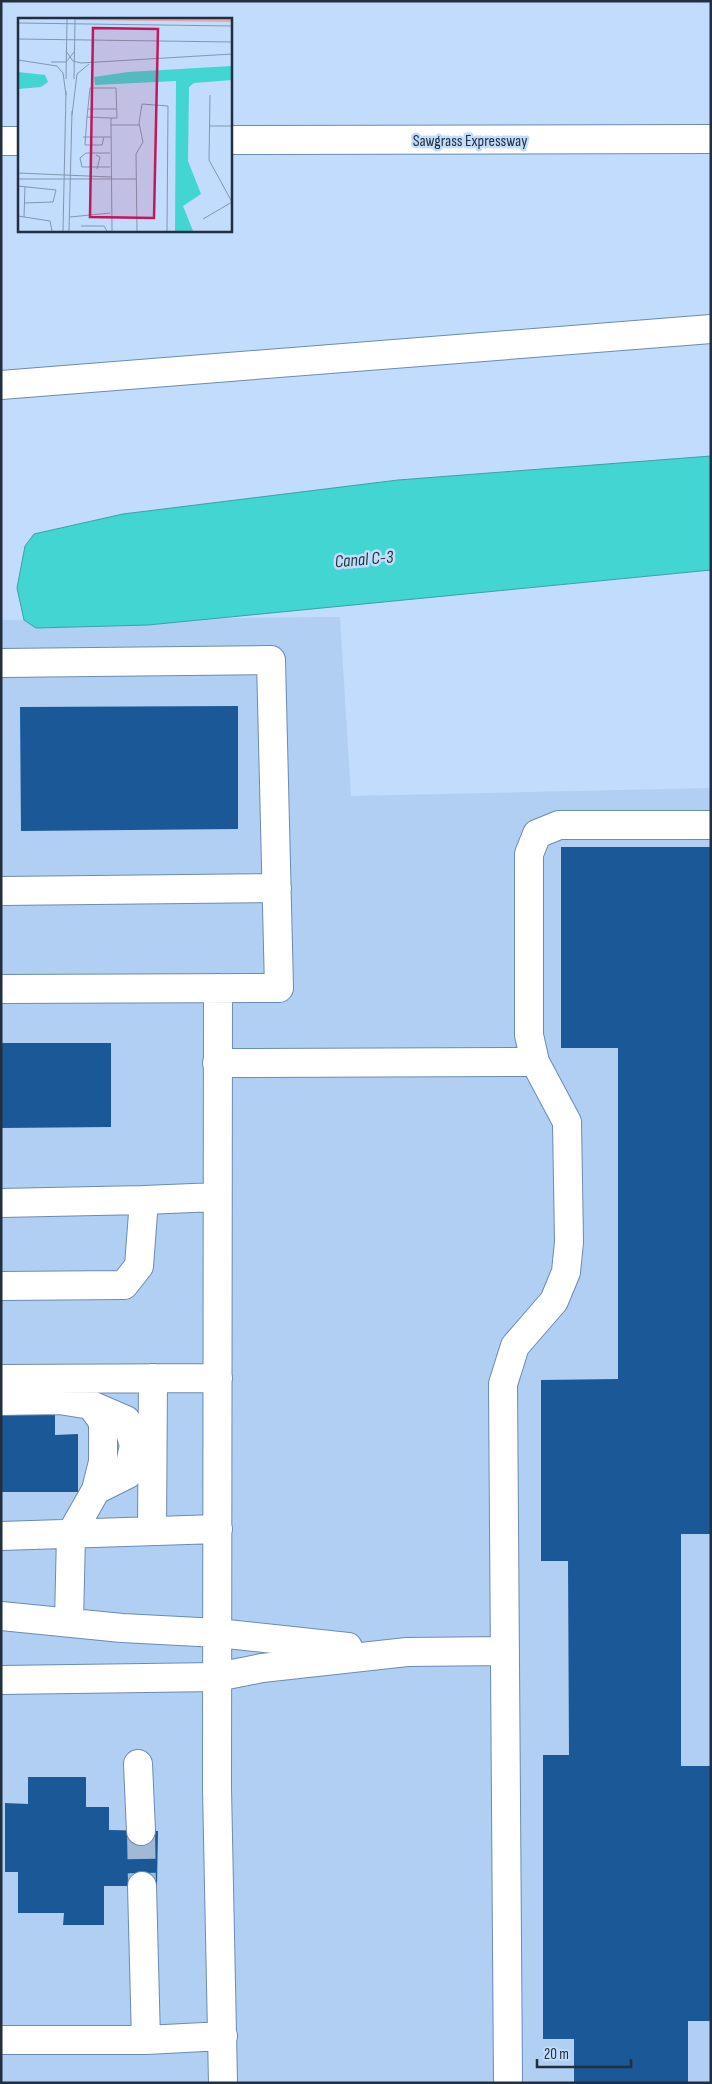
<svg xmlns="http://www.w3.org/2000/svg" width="712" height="2084" font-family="'Sofia Sans Condensed',sans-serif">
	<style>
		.built { fill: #b0cff3 }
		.water { fill: #42d5d2; stroke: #38a3a6 }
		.building { fill: #1b5898 }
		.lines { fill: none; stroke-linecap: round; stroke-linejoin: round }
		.minor-tunnel { stroke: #a1b9d6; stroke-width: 28; stroke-dasharray: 28 14; stroke-linecap: butt }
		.minor-casing { stroke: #6c8bb0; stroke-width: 30 }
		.highway-casing { stroke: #6c8bb0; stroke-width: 30 }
		.minor { stroke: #fff; stroke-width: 28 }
		.highway { stroke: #fff; stroke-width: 28 }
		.labels { text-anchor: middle; stroke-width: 5; stroke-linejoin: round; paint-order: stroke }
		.street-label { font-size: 16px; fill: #222f3e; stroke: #c1dcfc }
		.water-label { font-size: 18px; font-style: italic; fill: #1e3736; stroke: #c1dcfc }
		.inset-road { fill: none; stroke: #8197b0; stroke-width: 1 }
		.view { fill: #c2185b; fill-opacity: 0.15; stroke: #c2185b; stroke-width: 2.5 }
		.inset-edge { fill: none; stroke: #222f3e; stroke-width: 2.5 }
	</style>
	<rect width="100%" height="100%" fill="#c1dcfc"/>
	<path class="built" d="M 340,617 L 351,796 L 711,788 L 711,2083 L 1,2083 L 1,620 Z"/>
	<path class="water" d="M 711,456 L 711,570 L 148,625 L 36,628 L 24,620 L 17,588 L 25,546 L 34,534 L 123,514 L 398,480 Z"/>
	<path class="building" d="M 238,706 L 238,829 L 21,831 L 20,707 Z
		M 561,847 L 711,847 L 711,1534 L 681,1534 L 681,1766 L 711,1766 L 711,2021 L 688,2021 L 688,2083 L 574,2083 L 574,2039 L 543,2039 L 543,1755 L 569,1755 L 568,1561 L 541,1561 L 541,1380 L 618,1379 L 618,1048 L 561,1048 Z
		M 1,1043 L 111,1043 L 111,1127 L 1,1128 Z
		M 1,1404 L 55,1404 L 55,1435 L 78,1434 L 78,1492 L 1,1492 Z
		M 28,1777 L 86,1777 L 86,1807 L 109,1807 L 109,1830 L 158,1831 L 157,1886 L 104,1886 L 104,1925 L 63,1925 L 64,1913 L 18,1913 L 18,1872 L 5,1872 L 5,1803 L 28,1804 Z"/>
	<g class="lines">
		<path class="minor-tunnel" d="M 141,1831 L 142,1886"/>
		<g class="minor-casing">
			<path id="minor" d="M 1,663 L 271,660 L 279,988 L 1,989
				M 1,891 L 277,888
				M 218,988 L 217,1788 L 223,2083
				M 217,1063 L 535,1062
				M 1,1203 L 144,1200
				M 1,1286 L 124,1285 L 139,1266 L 144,1200 L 217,1197
				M 1,1379 L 218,1378
				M 1,1401 L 59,1400 L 91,1405 L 103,1422 L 103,1462 L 96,1490 L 71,1534 L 69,1622
				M 91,1405 L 126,1420 L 134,1445 L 128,1474 L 96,1490
				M 152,1531 L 153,1378
				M 1,1536 L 218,1529
				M 1,1616 L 122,1628 L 218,1633 L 348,1647
				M 1,1680 L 217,1677 L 262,1668 L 407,1652 L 505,1651
				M 138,1764 L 141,1831
				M 142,1886 L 146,2040
				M 1,2040 L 146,2040 L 223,2036
				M 508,2083 L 503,1384 L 515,1346 L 554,1301 L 566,1272 L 569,1242 L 567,1122 L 535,1062 L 529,1035 L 529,854 L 537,834 L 559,825 L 711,825"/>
		</g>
		<g class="highway-casing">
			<path id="highway" d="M 230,140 L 711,139
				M 1,141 L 19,141
				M 1,385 L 711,329"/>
		</g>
		<use href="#minor" class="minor"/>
		<use href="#highway" class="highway"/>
	</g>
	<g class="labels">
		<g class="street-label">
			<text x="470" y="146">Sawgrass Expressway</text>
		</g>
		<g class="water-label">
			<text transform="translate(364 559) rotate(-5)" y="6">Canal C-3</text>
		</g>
	</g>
	<g transform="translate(18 18)">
		<rect width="214" height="214" fill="#c1dcfc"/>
		<path d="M 58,1 L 214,1 L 214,4 L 58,2 Z" fill="#eaa4aa"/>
		<path d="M 214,48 L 214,62 L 176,65 L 171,69 L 170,143 L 183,176 L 165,188 L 175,213 L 157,213 L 158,63 L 77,67 L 76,59 L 110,54 ZM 0,54 L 27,57 L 30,64 L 23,69 L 0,71 Z" fill="#42d5d2"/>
		<path class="inset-road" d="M 0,5 L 214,8M 0,21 L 214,24M 48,33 L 55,43 L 63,45 L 214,36M 0,42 L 39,48 L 45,55 L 48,77M 33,44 L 48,44 L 56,34M 48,61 L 49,1M 56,61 L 57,1M 192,77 L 191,142 L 214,184M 70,91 L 99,91M 54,97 L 59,56 L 71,46M 69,99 L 67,127 L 84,127 L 86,119 L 93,119M 93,100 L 69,99 L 72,70 L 98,70 L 99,100 L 93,100 L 93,107 L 94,213M 93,107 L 122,107M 192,108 L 214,108M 65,119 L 86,119M 78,137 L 82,139 L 79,151M 92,149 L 64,149 L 62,140 L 68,135 L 92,135M 0,155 L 93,159M 0,161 L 118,161M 0,168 L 38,172 L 35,184 L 6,185M 0,198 L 32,203 L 34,213M 6,199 L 7,169M 52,199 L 92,195M 185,201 L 214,184M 63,208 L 86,208 L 89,213M 45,213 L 48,73M 51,213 L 54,93M 119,213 L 118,136 L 125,124 L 121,105 L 124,86 L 150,88 L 149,213"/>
		<path class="view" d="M 75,10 L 140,11 L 136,200 L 72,199 Z"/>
		<rect width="214" height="214" class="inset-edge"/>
	</g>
	<rect width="712" height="2084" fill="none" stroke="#222f3e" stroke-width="5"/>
	<path d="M537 2059v8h94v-8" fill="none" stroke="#222f3e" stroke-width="2.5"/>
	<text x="544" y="2059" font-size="15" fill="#222f3e" stroke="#c1dcfc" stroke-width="4" paint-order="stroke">20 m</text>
</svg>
